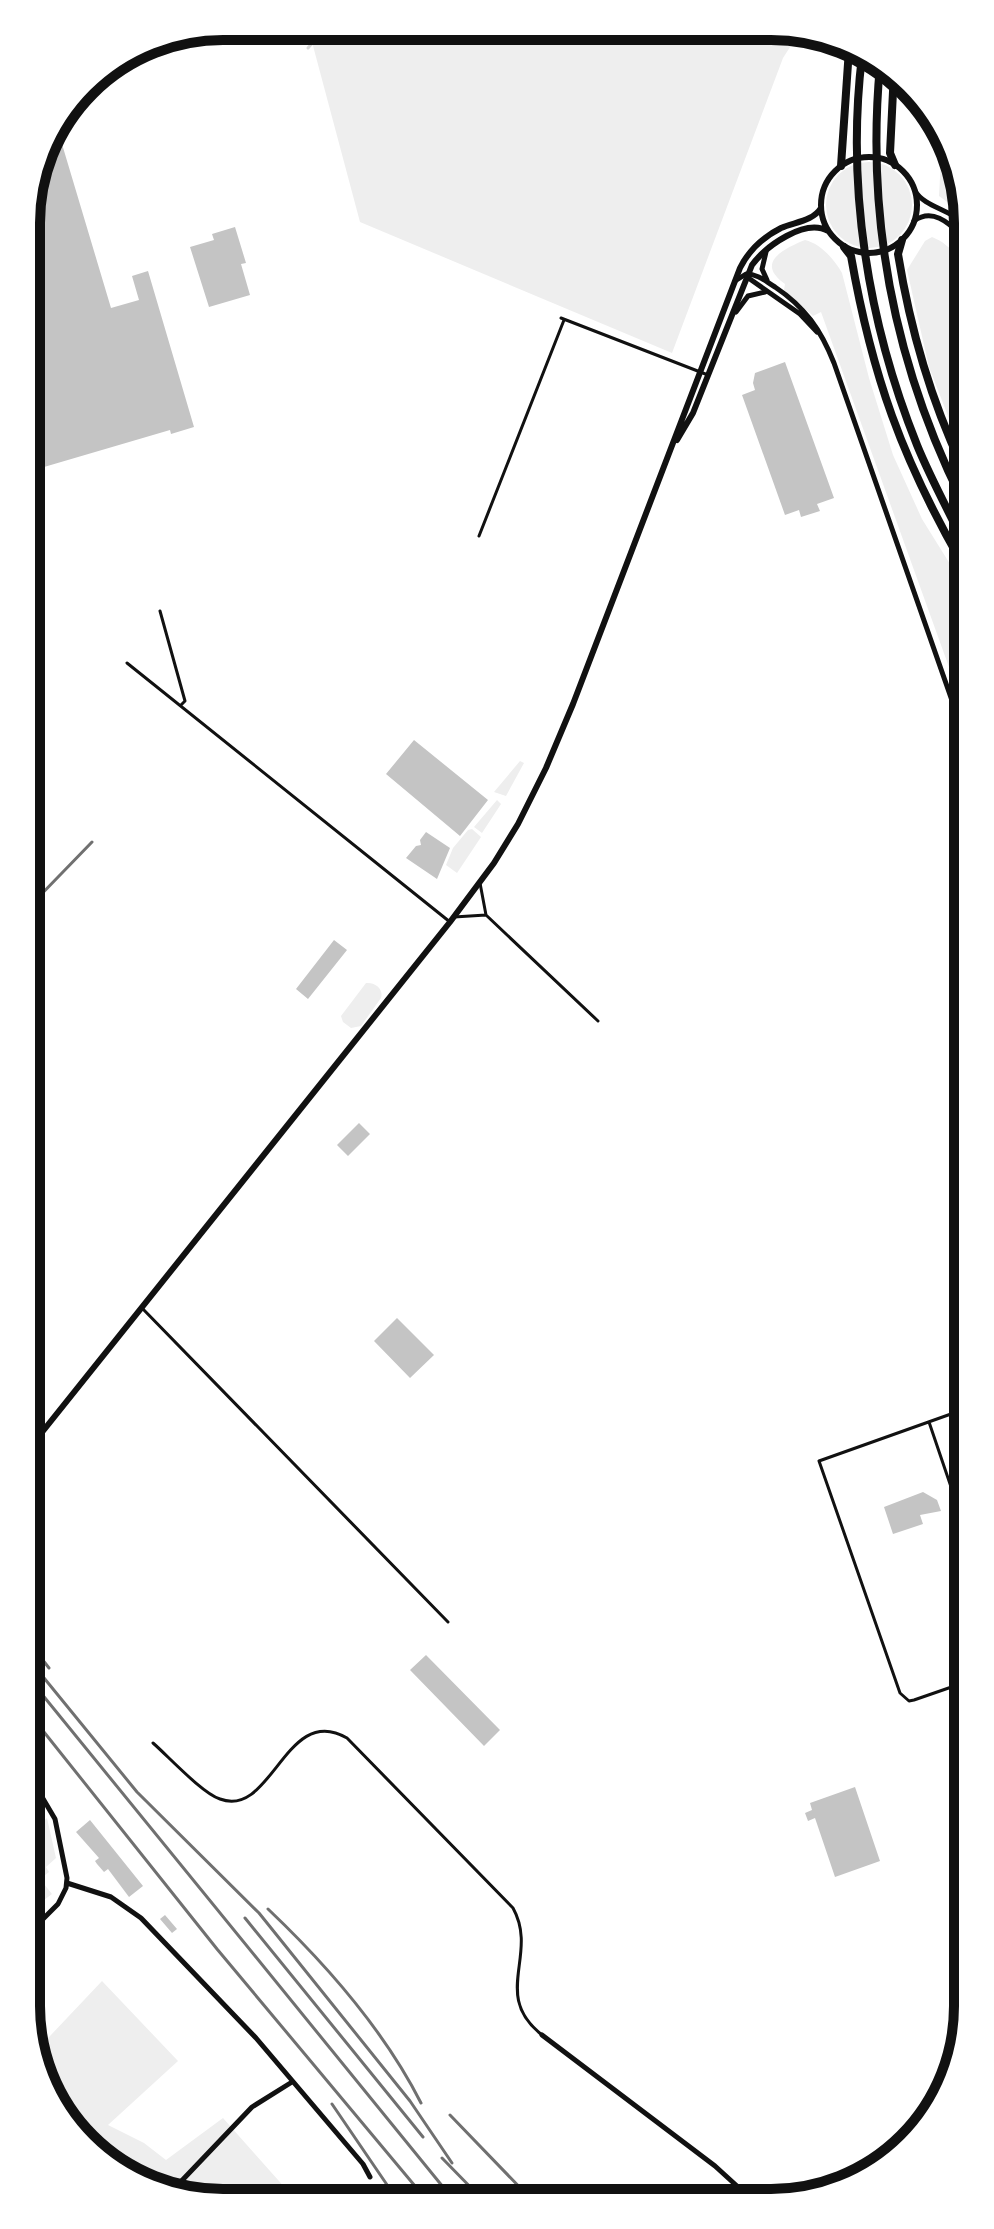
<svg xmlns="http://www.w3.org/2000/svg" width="994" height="2229" font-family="'Nunito Sans',sans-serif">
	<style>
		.green { fill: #eee }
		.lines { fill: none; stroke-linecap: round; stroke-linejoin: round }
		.stream { stroke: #d9d9d9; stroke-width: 3 }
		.building { fill: #c4c4c4 }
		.service { stroke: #111; stroke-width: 3 }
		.minor { stroke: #111; stroke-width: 5 }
		.tertiary { stroke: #111; stroke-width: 6 }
		.primary { stroke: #111; stroke-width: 8 }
		.rail { stroke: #707070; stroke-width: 3 }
		.rim { fill: none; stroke: #111; stroke-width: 10 }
	</style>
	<rect width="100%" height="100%" fill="#fff"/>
	<path class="green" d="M 308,27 L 801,30 L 783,58 L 672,353 L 360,222 Z
		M 942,140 L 961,171 L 961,212 L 939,196 Z
		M826 205a43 43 0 1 1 86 0a43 43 0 1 1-86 0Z
		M 932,237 C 947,243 956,253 962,268 L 962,452 L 929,367 L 907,270 L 925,241 Z
		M 805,240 C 821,244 834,259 842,273 L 869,378 L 893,455 L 922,519 L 963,585 L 963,706 L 821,312 L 813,316 L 784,290 L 785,284 C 755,263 783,249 805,240 Z
		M 520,761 L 524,763 L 506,796 L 494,792 Z
		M 497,800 L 501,804 L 482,833 L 474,827 Z
		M 472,829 L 481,837 L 457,873 L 446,865 L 453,848 L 468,830 Z
		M 366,983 C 375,982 384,989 381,998 L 361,1026 L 351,1028 L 343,1022 L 341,1016 Z
		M 47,1818 L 56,1858 L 46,1867 L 49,1872 L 40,1879 L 52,1894 L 40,1903 L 32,1903 L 32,1832 Z
		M 102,1981 L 178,2061 L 108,2125 L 144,2143 L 166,2160 L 223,2118 L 295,2199 L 185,2199 L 93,2154 L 33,2058 L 33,2054 Z"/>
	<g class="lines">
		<path class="stream" d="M 308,48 L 326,27"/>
	</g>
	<path class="building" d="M 56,124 L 111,308 L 139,300 L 132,276 L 148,271 L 194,427 L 171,434 L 170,430 L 27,472 L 26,209 L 46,136 Z
		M 235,227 L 246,263 L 241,264 L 250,295 L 209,307 L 190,247 L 214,240 L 212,234 Z
		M 785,362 L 834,498 L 817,504 L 820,511 L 801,517 L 799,510 L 785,515 L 742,395 L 755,390 L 753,383 L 755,373 Z
		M 414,740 L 488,800 L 460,836 L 386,774 Z
		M 426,832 L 450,848 L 437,879 L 406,858 L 416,846 L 421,845 L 420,840 Z
		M 334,940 L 347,950 L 308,999 L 296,989 Z
		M 359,1123 L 370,1134 L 348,1156 L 337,1145 Z
		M 397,1318 L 434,1355 L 410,1378 L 374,1341 Z
		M 923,1492 L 937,1500 L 941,1511 L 920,1515 L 923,1524 L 893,1534 L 884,1507 Z
		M 426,1655 L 500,1730 L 484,1746 L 410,1670 Z
		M 855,1787 L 880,1861 L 835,1877 L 815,1818 L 808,1821 L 805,1813 L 812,1810 L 810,1803 Z
		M 90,1820 L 143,1886 L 129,1897 L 108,1869 L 104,1872 L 97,1864 L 95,1861 L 99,1858 L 76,1832 Z
		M 165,1915 L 177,1929 L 172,1933 L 160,1919 Z"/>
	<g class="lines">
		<path class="service" d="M 561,318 L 708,375
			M 479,536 L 564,320
			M 160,611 L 185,701 L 181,705
			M 127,663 L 450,922
			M 480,883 L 486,915 L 598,1021
			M 454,917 L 486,915
			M 141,1307 L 448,1622
			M 965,1409 L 819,1461 L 900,1693 L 909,1701 L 914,1700 L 966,1682
			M 929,1422 L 966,1531
			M 153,1743 C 169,1757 202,1793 220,1799 C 272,1819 286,1702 347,1738 L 513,1908 C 539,1955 491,1995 542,2035
			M 32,1916 L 40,1923"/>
		<path class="minor" d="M 915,191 C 924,206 947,209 961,221
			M 914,221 C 932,208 948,222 961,235
			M 766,252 L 762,269 L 767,280
			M 747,277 L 800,314 L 817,332
			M 735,281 L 746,274 C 758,274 765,281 775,287 C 805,307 821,330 834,363 L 963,732
			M 736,312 L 748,296 L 765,292
			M 32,1780 L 55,1819 L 67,1878 L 66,1888 L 58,1904 L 32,1930
			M 67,1883 L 111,1897 L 141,1918 L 256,2038 L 363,2164 L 370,2177
			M 542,2035 L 715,2166 L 749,2197
			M 171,2192 L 252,2107 L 292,2082"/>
		<path class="tertiary" d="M821 205a48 48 0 1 1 96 0a48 48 0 1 1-96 0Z
			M 677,440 L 693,413 L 752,265 C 766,246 805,218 828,231
			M 31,1446 L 450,922 L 494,863 L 518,824 L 546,768 L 573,704 L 740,268 C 749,250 763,237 781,228 C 795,222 813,221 821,208"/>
		<path class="primary" d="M 862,56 C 846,188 868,323 917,445 C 930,477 947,508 962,539
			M 880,65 C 866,216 894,363 962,500
			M 894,71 L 890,153 L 895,165
			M 841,166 L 849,49
			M 902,240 L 898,254 C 910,328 930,398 962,466
			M 844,247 L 851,256 C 872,376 902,459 963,565"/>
		<path class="rail" d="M 29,907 L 92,842
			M 31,1645 L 49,1668
			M 31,1662 L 137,1792 L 259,1913 L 410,2101 L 452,2163
			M 32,1682 L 452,2198
			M 32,1717 L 217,1949 L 425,2198
			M 268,1909 C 328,1966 384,2030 421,2103
			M 245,1918 L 423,2137
			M 332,2104 L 396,2198
			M 450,2115 L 530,2198
			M 442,2158 L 481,2198"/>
	</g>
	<path d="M0 0H994V2229H0ZM223 40H771A183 183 0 0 1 954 223V2006A183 183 0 0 1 771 2189H223A183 183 0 0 1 40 2006V223A183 183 0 0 1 223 40Z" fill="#fff" fill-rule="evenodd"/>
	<path class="rim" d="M223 40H771A183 183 0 0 1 954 223V2006A183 183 0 0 1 771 2189H223A183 183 0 0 1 40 2006V223A183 183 0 0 1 223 40Z"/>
</svg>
